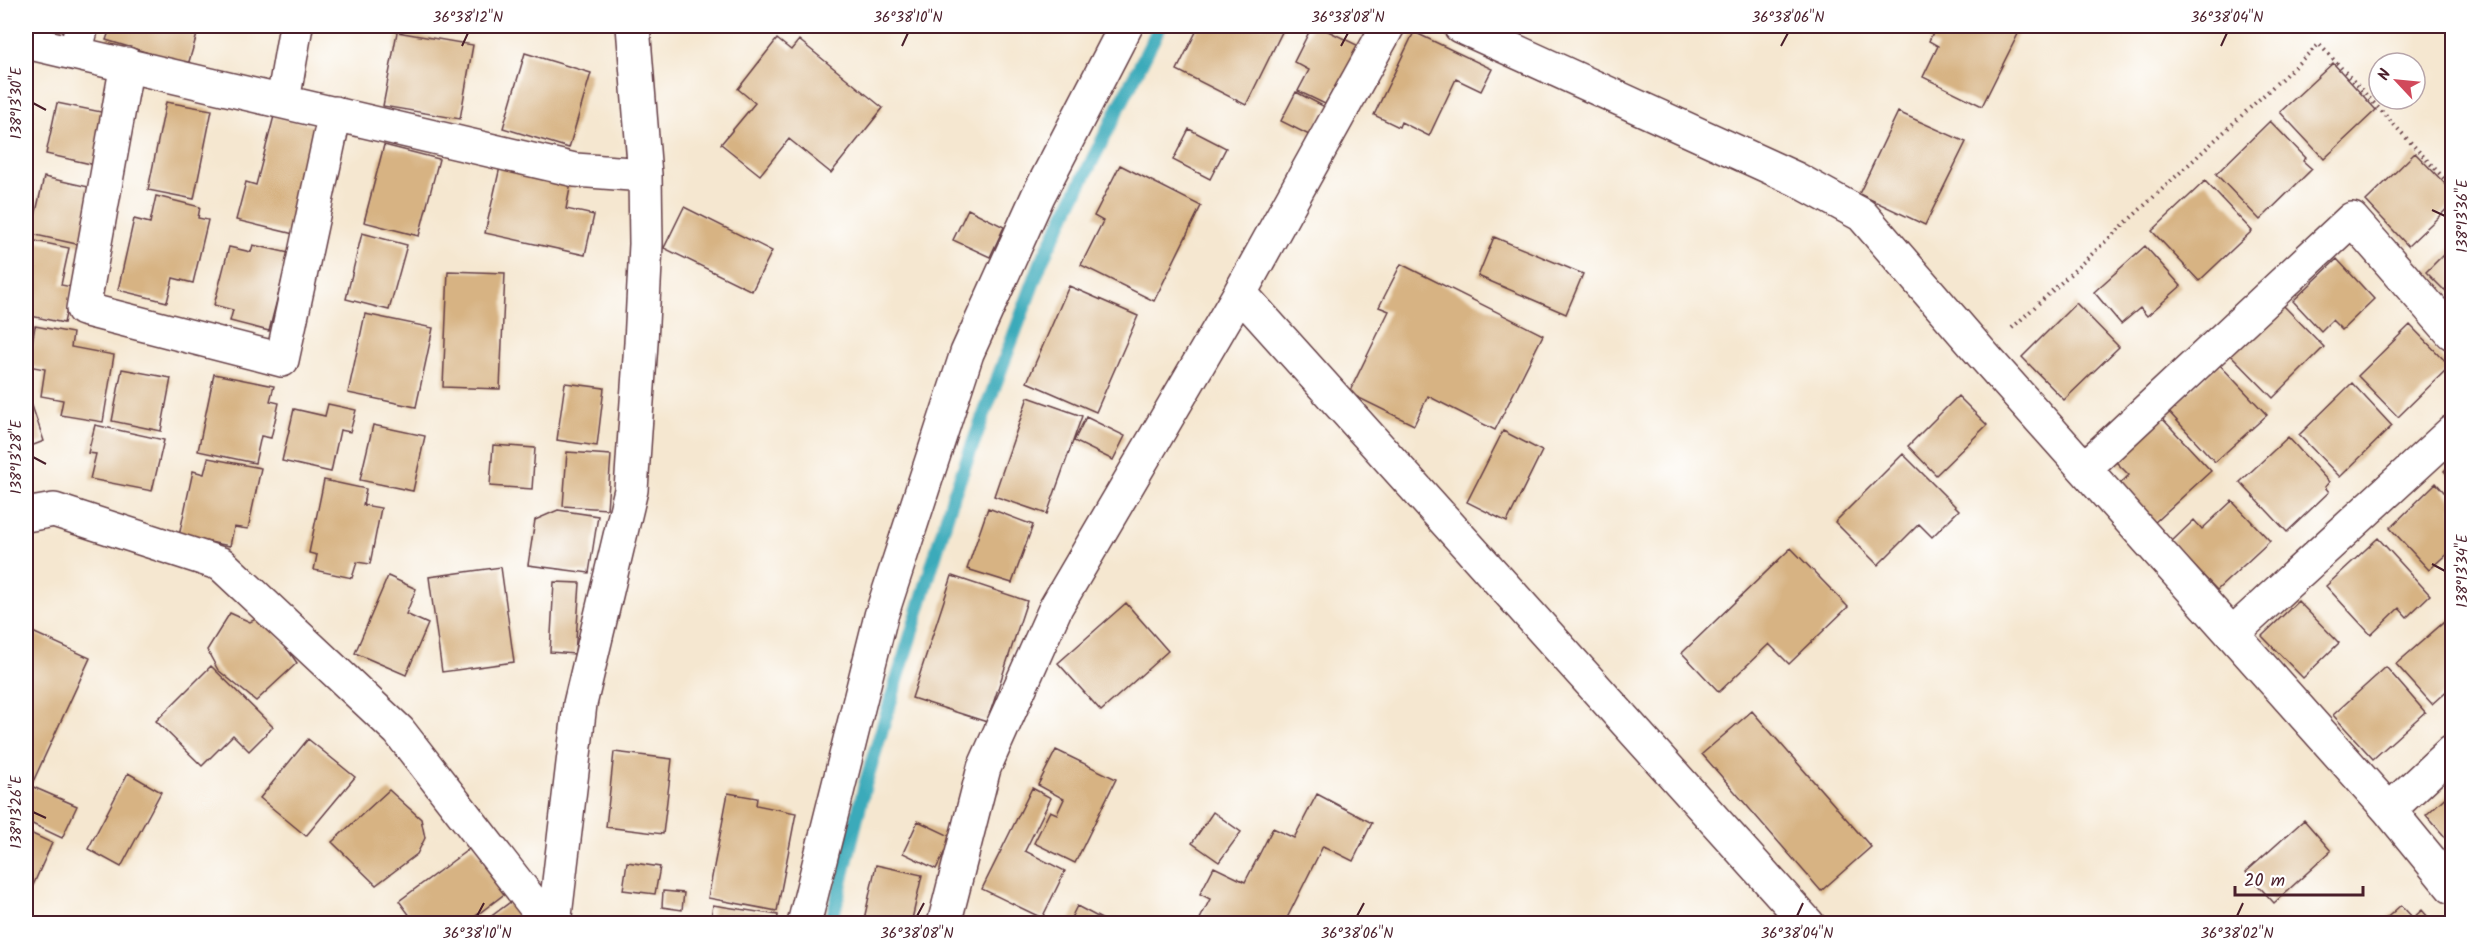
<svg xmlns="http://www.w3.org/2000/svg" width="2478" height="949" font-family="Kalam,sans-serif">
	<style>
		.lines { fill: none; stroke-linecap: round; stroke-linejoin: round }
		.stream { stroke: #3baaba; stroke-width: 14 }
		.building { fill: #d7b383 }
		.minor-casing { stroke: #643d44; stroke-width: 36 }
		.path { stroke: #643d44; stroke-width: 4; stroke-dasharray: 1.5 4.5; stroke-linecap: butt }
		.minor { stroke: #fff; stroke-width: 33 }
		.ticks { fill: none; stroke: #4a1f2b; stroke-width: 2 }
		.neatline { fill: none; stroke: #4a1f2b; stroke-width: 2 }
		.ticks-label { font-size: 15px; text-anchor: middle; fill: #4a1f2b }
	</style>
	<rect width="100%" height="100%" fill="#fff"/>
	<filter id="ink" filterUnits="userSpaceOnUse"><feTurbulence type="fractalNoise" baseFrequency=".0167" numOctaves="2"/><feDisplacementMap in="SourceGraphic" scale="12" xChannelSelector="R" yChannelSelector="G"/><feConvolveMatrix kernelMatrix="1 2 1 2 8 2 1 2 1" color-interpolation-filters="sRGB"/></filter>
	<filter id="wash" filterUnits="userSpaceOnUse"><feTurbulence type="fractalNoise" baseFrequency=".008" numOctaves="4" result="noise"/><feDisplacementMap in="SourceGraphic" scale="24" xChannelSelector="R" yChannelSelector="G"/><feGaussianBlur stdDeviation="1.35" result="paint"/><feColorMatrix in="noise" values="0 0 0 0 0 0 0 0 0 0 0 0 0 0 0 0 0 1.4 0 .05"/><feComposite in="paint" operator="in"/></filter>
	<g filter="url(#wash)">
		<rect width="100%" height="100%" fill="#f5e7d0"/>
		<g class="lines">
			<path class="stream" d="M 831,924 L 865,785 L 953,497 L 1042,260 L 1160,26"/>
		</g>
		<g id="blocks">
			<path class="building" d="M 111,26 L 179,26 L 198,31 L 188,65 L 106,40 Z
				M 1199,26 L 1285,26 L 1246,105 L 1177,70 Z
				M 1312,26 L 1318,26 L 1363,48 L 1342,91 L 1335,87 L 1325,104 L 1298,91 L 1309,70 L 1294,62 Z
				M 1936,26 L 2022,26 L 1982,106 L 1923,77 L 1938,46 L 1929,41 Z
				M 397,32 L 473,45 L 460,119 L 383,106 Z
				M 1414,32 L 1492,69 L 1481,91 L 1456,79 L 1429,136 L 1401,122 L 1399,127 L 1374,115 Z
				M 777,39 L 791,50 L 799,40 L 883,108 L 831,173 L 789,139 L 760,175 L 721,144 L 755,103 L 738,89 Z
				M 525,53 L 591,73 L 569,148 L 503,128 Z
				M 2333,63 L 2376,110 L 2324,159 L 2280,112 Z
				M 1296,92 L 1325,107 L 1311,136 L 1281,121 Z
				M 166,102 L 212,110 L 194,199 L 148,190 Z
				M 57,103 L 111,114 L 100,166 L 46,154 Z
				M 1898,112 L 1966,142 L 1925,225 L 1859,194 Z
				M 274,116 L 325,129 L 298,235 L 236,220 L 246,182 L 256,185 Z
				M 2270,121 L 2306,158 L 2303,161 L 2312,169 L 2260,220 L 2216,174 Z
				M 1189,129 L 1226,148 L 1210,179 L 1173,160 Z
				M 384,145 L 439,159 L 419,236 L 364,222 Z
				M 2415,153 L 2452,191 L 2452,204 L 2408,246 L 2366,201 Z
				M 1120,165 L 1201,206 L 1154,301 L 1081,265 L 1103,221 L 1094,216 Z
				M 500,167 L 571,183 L 566,209 L 594,215 L 585,255 L 485,233 Z
				M 44,177 L 93,188 L 81,245 L 31,234 Z
				M 2205,181 L 2252,231 L 2199,281 L 2152,231 Z
				M 156,196 L 200,207 L 198,218 L 208,220 L 193,283 L 173,278 L 167,302 L 118,290 L 134,219 L 150,223 Z
				M 684,207 L 772,251 L 752,291 L 664,248 Z
				M 968,209 L 1004,227 L 990,257 L 953,240 Z
				M 362,233 L 407,245 L 389,310 L 346,299 Z
				M 1494,237 L 1583,274 L 1566,314 L 1478,276 Z
				M 26,239 L 69,248 L 61,285 L 72,287 L 64,323 L 26,315 Z
				M 253,245 L 289,253 L 269,331 L 230,321 L 233,310 L 214,305 L 229,247 L 251,252 Z
				M 2145,246 L 2181,286 L 2147,316 L 2140,308 L 2121,324 L 2094,292 Z
				M 2452,246 L 2452,298 L 2426,272 Z
				M 2337,259 L 2374,299 L 2342,330 L 2332,320 L 2321,331 L 2293,301 Z
				M 1401,264 L 1543,335 L 1495,430 L 1428,396 L 1414,425 L 1349,393 L 1389,311 L 1379,307 Z
				M 448,271 L 505,273 L 500,389 L 443,387 Z
				M 1069,286 L 1138,316 L 1096,412 L 1027,382 Z
				M 2076,303 L 2119,347 L 2064,400 L 2022,357 Z
				M 2281,303 L 2324,347 L 2273,398 L 2230,354 Z
				M 365,314 L 433,328 L 416,407 L 348,393 Z
				M 2410,325 L 2450,366 L 2398,417 L 2358,376 Z
				M 35,326 L 73,333 L 71,347 L 114,355 L 103,422 L 60,415 L 63,400 L 41,396 L 45,369 L 28,366 Z
				M 2219,364 L 2267,415 L 2215,462 L 2168,411 Z
				M 122,369 L 171,378 L 161,431 L 112,421 Z
				M 214,374 L 274,386 L 270,401 L 279,403 L 271,438 L 261,436 L 255,463 L 198,451 Z
				M 565,383 L 604,388 L 597,446 L 557,440 Z
				M 2352,383 L 2392,426 L 2340,477 L 2299,435 Z
				M 26,388 L 44,441 L 26,448 Z
				M 1958,396 L 1987,425 L 1936,475 L 1908,446 Z
				M 1028,397 L 1082,416 L 1047,514 L 994,496 Z
				M 328,404 L 356,410 L 350,432 L 340,430 L 331,472 L 282,461 L 294,409 L 325,416 Z
				M 2160,416 L 2211,471 L 2154,523 L 2119,485 L 2129,475 L 2114,460 Z
				M 1086,417 L 1125,436 L 1113,460 L 1074,441 Z
				M 95,425 L 164,440 L 152,491 L 90,479 L 96,454 L 88,453 Z
				M 373,425 L 425,436 L 413,491 L 360,480 Z
				M 1503,431 L 1542,451 L 1507,522 L 1467,502 Z
				M 2288,437 L 2329,482 L 2325,487 L 2329,492 L 2287,532 L 2240,482 Z
				M 493,445 L 535,448 L 532,489 L 490,486 Z
				M 567,452 L 611,455 L 607,509 L 563,506 Z
				M 1903,454 L 1959,510 L 1932,537 L 1919,524 L 1878,565 L 1835,522 Z
				M 208,458 L 261,468 L 248,529 L 234,527 L 230,546 L 179,536 L 193,471 L 204,474 Z
				M 2452,463 L 2452,479 L 2444,471 Z
				M 324,480 L 366,489 L 363,505 L 381,508 L 370,564 L 357,562 L 352,578 L 314,570 L 317,555 L 309,553 Z
				M 2436,483 L 2452,501 L 2452,549 L 2429,570 L 2390,528 Z
				M 2232,501 L 2270,541 L 2217,590 L 2171,542 L 2194,520 L 2202,529 Z
				M 988,508 L 1033,525 L 1012,583 L 967,569 Z
				M 558,510 L 598,516 L 589,573 L 528,565 L 535,520 Z
				M 2378,538 L 2430,595 L 2407,617 L 2399,608 L 2371,635 L 2326,586 Z
				M 1791,548 L 1848,607 L 1789,664 L 1769,644 L 1719,692 L 1682,653 Z
				M 501,567 L 514,662 L 442,672 L 429,577 Z
				M 388,576 L 416,589 L 406,614 L 428,624 L 406,675 L 355,653 Z
				M 952,576 L 1027,601 L 987,722 L 912,698 Z
				M 554,582 L 580,583 L 575,654 L 550,652 Z
				M 2298,601 L 2339,643 L 2303,678 L 2262,636 Z
				M 1126,603 L 1168,651 L 1101,711 L 1058,663 Z
				M 230,613 L 250,622 L 264,615 L 297,663 L 256,701 L 218,670 L 207,650 Z
				M 2450,617 L 2452,620 L 2452,686 L 2432,704 L 2396,664 Z
				M 26,629 L 90,658 L 31,786 L 77,806 L 62,838 L 26,821 Z
				M 211,666 L 273,727 L 249,751 L 233,735 L 202,766 L 156,721 Z
				M 2386,667 L 2425,712 L 2373,759 L 2333,715 Z
				M 1752,711 L 1871,847 L 1821,891 L 1702,754 Z
				M 308,739 L 355,777 L 306,836 L 260,798 Z
				M 1056,750 L 1116,779 L 1075,863 L 1034,843 L 1050,811 L 1057,814 L 1064,799 L 1038,785 Z
				M 614,752 L 672,759 L 663,834 L 606,827 Z
				M 128,773 L 161,792 L 121,867 L 88,849 Z
				M 1032,788 L 1051,798 L 1025,851 L 1065,871 L 1042,918 L 982,889 Z
				M 389,790 L 421,819 L 425,838 L 417,854 L 376,885 L 332,842 Z
				M 2452,791 L 2452,845 L 2426,815 Z
				M 728,793 L 757,798 L 756,805 L 796,813 L 777,911 L 708,898 Z
				M 1317,794 L 1372,823 L 1353,861 L 1323,846 L 1284,924 L 1209,924 L 1200,919 L 1210,899 L 1200,894 L 1214,867 L 1245,882 L 1273,828 L 1294,838 Z
				M 1213,812 L 1241,832 L 1219,862 L 1192,843 Z
				M 2304,820 L 2331,851 L 2274,903 L 2246,872 Z
				M 918,821 L 952,837 L 936,869 L 903,853 Z
				M 26,831 L 52,843 L 26,901 Z
				M 473,846 L 507,892 L 465,924 L 416,924 L 399,901 Z
				M 627,862 L 660,867 L 655,894 L 623,890 Z
				M 876,865 L 922,875 L 911,924 L 863,924 Z
				M 663,891 L 684,893 L 682,910 L 662,907 Z
				M 517,897 L 537,924 L 481,924 Z
				M 713,905 L 778,915 L 777,924 L 710,924 Z
				M 2401,905 L 2413,918 L 2422,910 L 2434,924 L 2380,924 Z
				M 1077,906 L 1111,924 L 1068,924 Z"/>
		</g>
	</g>
	<g filter="url(#ink)">
		<use href="#blocks" fill-opacity="0" stroke="#643d44" stroke-width="1.5"/>
		<g class="lines">
			<g class="minor-casing">
				<path id="minor" d="M 633,26 L 645,175
					M 1460,26 L 1796,179 L 1862,215 L 1983,355 L 2389,810 L 2452,887
					M 26,42 L 575,170 L 645,175 L 646,244 L 641,343 L 631,490 L 580,704 L 554,924
					M 75,53 L 82,26
					M 127,64 L 83,309 L 282,360 L 335,113
					M 283,101 L 296,26
					M 1240,293 L 1808,924
					M 2085,468 L 2352,219 L 2452,333
					M 26,515 L 54,510 L 221,564 L 399,731 L 549,924
					M 2233,633 L 2452,432
					M 2389,810 L 2452,751
					M 804,924 L 881,616 L 967,353 L 1038,196 L 1126,26
					M 944,924 L 984,768 L 1056,607 L 1240,293 L 1388,26"/>
			</g>
			<path class="path" d="M 2012,328 L 2319,44 L 2452,187"/>
			<use href="#minor" class="minor"/>
		</g>
	</g>
	<path class="ticks" d="M 462,46 L 468,33M 902,46 L 908,33M 1341,46 L 1348,33M 1781,46 L 1788,33M 2221,46 L 2227,33M 33,103 L 46,110M 2432,210 L 2445,216M 33,457 L 46,464M 2432,564 L 2445,571M 33,812 L 46,818M 477,916 L 484,903M 917,916 L 924,903M 1357,916 L 1364,903M 1797,916 L 1803,903M 2237,916 L 2243,903"/>
	<rect width="2478" height="949" fill="none" stroke="#fff" stroke-width="66"/>
	<g transform="translate(2397 81) rotate(296)"><circle r="28" fill="#ffffff" stroke="#b7a5aa" stroke-width="1.5"/>
	<path d="M0-4.5L10 22L0 15L-10 22Z" fill="#d1495b"/>
	<text y="-9" font-size="16" font-weight="bold" text-anchor="middle" fill="#4a1f2b">N</text>
	</g>
	<path d="M2235 886v9h128v-9" fill="none" stroke="#4a1f2b" stroke-width="3"/>
	<text x="2244" y="886" font-size="18" fill="#4a1f2b" stroke="#ffffff" stroke-width="4.5" paint-order="stroke">20 m</text>
	<rect x="33" y="33" width="2412" height="883" class="neatline"/>
	<g class="ticks-label">
		<text x="468" y="22">36°38'12"N</text>
		<text x="908" y="22">36°38'10"N</text>
		<text x="1348" y="22">36°38'08"N</text>
		<text x="1788" y="22">36°38'06"N</text>
		<text x="2227" y="22">36°38'04"N</text>
		<text transform="translate(16 103) rotate(-90)" y="5">138°13'30"E</text>
		<text transform="translate(2462 216) rotate(-90)" y="5">138°13'36"E</text>
		<text transform="translate(16 457) rotate(-90)" y="5">138°13'28"E</text>
		<text transform="translate(2462 571) rotate(-90)" y="5">138°13'34"E</text>
		<text transform="translate(16 812) rotate(-90)" y="5">138°13'26"E</text>
		<text x="477" y="938">36°38'10"N</text>
		<text x="917" y="938">36°38'08"N</text>
		<text x="1357" y="938">36°38'06"N</text>
		<text x="1797" y="938">36°38'04"N</text>
		<text x="2237" y="938">36°38'02"N</text>
	</g>
</svg>
